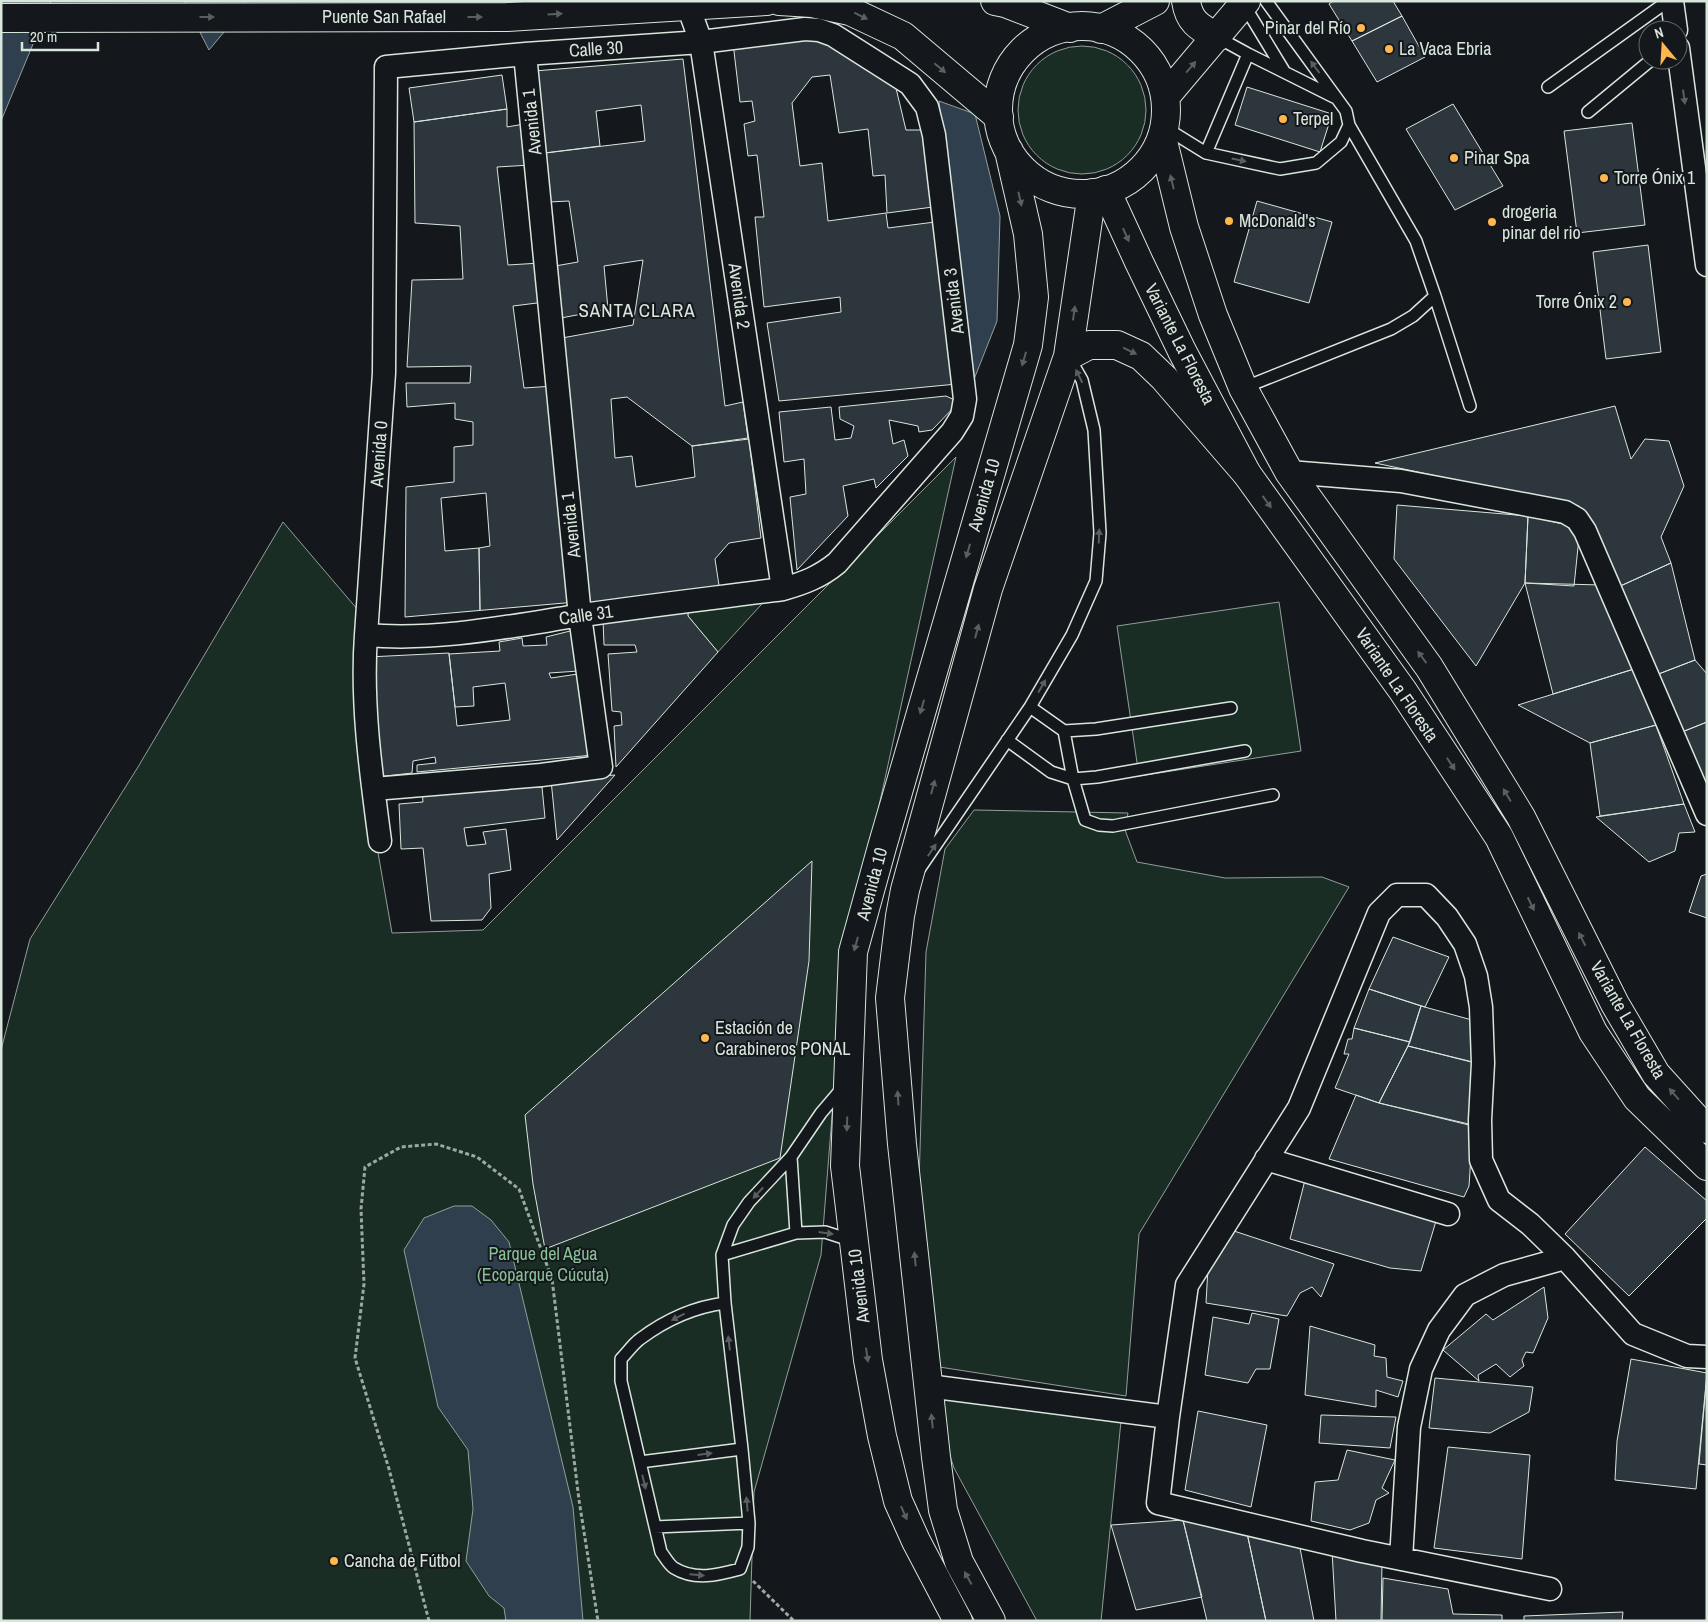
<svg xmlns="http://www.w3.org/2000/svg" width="1708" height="1622" font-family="'Archivo Narrow',sans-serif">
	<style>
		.green { fill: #1a2d24; stroke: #939e99 }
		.water { fill: #2f3f4d; stroke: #939e99 }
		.building { fill: #2c363c; stroke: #d8e6dc; fill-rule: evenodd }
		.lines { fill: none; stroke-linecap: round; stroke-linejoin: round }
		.service-casing { stroke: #d8e6dc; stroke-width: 14 }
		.minor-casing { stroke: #d8e6dc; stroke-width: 25 }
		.secondary-casing { stroke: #d8e6dc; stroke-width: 30 }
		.primary-casing { stroke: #d8e6dc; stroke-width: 30 }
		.path { stroke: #9da8a2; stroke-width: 3; stroke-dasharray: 4 2.5; stroke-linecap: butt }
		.service { stroke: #14181c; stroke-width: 11 }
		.minor { stroke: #14181c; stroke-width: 22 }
		.secondary { stroke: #14181c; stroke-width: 28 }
		.primary { stroke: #14181c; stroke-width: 28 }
		.oneway { fill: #59605f }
		.poi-dot { fill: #ffb74d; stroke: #14181c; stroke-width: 2 }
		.labels { text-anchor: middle; stroke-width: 4; stroke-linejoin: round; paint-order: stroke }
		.street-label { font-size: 18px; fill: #d8e6dc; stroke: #14181c }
		.poi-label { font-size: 18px; fill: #d8e6dc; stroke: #14181c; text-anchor: start }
		.park-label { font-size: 18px; fill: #8ac095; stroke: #14181c }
		.neighbourhood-label { font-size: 19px; letter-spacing: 1px; fill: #d8e6dc; stroke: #14181c }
	</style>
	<rect width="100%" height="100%" fill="#14181c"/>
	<path class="green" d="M1018 110a64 64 0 1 1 128 0a64 64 0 1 1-128 0Z
		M 956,457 L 844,964 L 821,1255 L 754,1492 L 750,1621 L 1,1621 L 1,1050 L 30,939 L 138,767 L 283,522 L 358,610 L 366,784 L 392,933 L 483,930 Z
		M 771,594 L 718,652 L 688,616 L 688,606 Z
		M 1279,602 L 1301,751 L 1139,776 L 1117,626 Z
		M 974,810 L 1128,813 L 1125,830 L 1137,862 L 1225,878 L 1322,877 L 1349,887 L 1139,1234 L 1126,1396 L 933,1366 L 918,1216 L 926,952 L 945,849 Z
		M 942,1399 L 1121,1421 L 1101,1621 L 1037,1621 L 954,1468 L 938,1419 Z"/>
	<path class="water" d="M 1,1 L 51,1 L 1,121 Z
		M 184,1 L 246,1 L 245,7 L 209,50 Z
		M 939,101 L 975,114 L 1000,216 L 997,321 L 971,387 Z
		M 454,1206 L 472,1206 L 491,1220 L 509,1242 L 573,1507 L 583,1621 L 506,1621 L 504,1608 L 489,1596 L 466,1561 L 473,1509 L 468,1450 L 438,1407 L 404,1250 L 424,1218 Z"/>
	<path class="building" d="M 1333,1 L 1393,1 L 1402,16 L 1352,41 L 1329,4 Z
		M 1402,16 L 1425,57 L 1377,82 L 1352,41 Z
		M 811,33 L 895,84 L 906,130 L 923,130 L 933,207 L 887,213 L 885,175 L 873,176 L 868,129 L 839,133 L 830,75 L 812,77 L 792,103 L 800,166 L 822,163 L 828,221 L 886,213 L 888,228 L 935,222 L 957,384 L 779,401 L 767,323 L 841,312 L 840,297 L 764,307 L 755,217 L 764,217 L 757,155 L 748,156 L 744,124 L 755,121 L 752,101 L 740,102 L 733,43 Z
		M 683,59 L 725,406 L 743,402 L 748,438 L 692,446 L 627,397 L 611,399 L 615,458 L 632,456 L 636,487 L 695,477 L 692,446 L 749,439 L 761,538 L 729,543 L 715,559 L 720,592 L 585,606 L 562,338 L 633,325 L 643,260 L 604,266 L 608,309 L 561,318 L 555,266 L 578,262 L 569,201 L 549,202 L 545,153 L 645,141 L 641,105 L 596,111 L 600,146 L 545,153 L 534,71 Z
		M 502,75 L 507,109 L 414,122 L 409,88 Z
		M 1247,87 L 1332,114 L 1320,152 L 1235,125 Z
		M 1453,104 L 1503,186 L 1455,210 L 1406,129 Z
		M 507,109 L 507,127 L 524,124 L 531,165 L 497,167 L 508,265 L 540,263 L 545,302 L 513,306 L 524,388 L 554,386 L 576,602 L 405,617 L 406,487 L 454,482 L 454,447 L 473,445 L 473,422 L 455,419 L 455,403 L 407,407 L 406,383 L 470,383 L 471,366 L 407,367 L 412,280 L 463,279 L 460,226 L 415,223 L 414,122 ZM 486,493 L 490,546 L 479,548 L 480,610 L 479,548 L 445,551 L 441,498 Z
		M 1632,123 L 1645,225 L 1577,233 L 1564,131 Z
		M 1257,201 L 1332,222 L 1309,303 L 1234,282 Z
		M 1648,245 L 1661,352 L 1606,359 L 1593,252 Z
		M 946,396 L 959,402 L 932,430 L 919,432 L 918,426 L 889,420 L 893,444 L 904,440 L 908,456 L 876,488 L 874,479 L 843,486 L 848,516 L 797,570 L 790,497 L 806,494 L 804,459 L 784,462 L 779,412 L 831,407 L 835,440 L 851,438 L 854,426 L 840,419 L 839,407 Z
		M 1615,406 L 1631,459 L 1645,439 L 1669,441 L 1684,486 L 1661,537 L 1671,563 L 1616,588 L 1579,506 L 1375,463 Z
		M 1397,505 L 1528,516 L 1525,583 L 1476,666 L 1394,559 Z
		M 1528,516 L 1580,528 L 1574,586 L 1525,583 Z
		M 1671,563 L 1695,660 L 1656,675 L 1616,588 Z
		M 1525,583 L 1601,585 L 1634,669 L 1553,694 Z
		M 688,606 L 688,616 L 718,652 L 616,767 L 614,726 L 622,725 L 621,712 L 612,711 L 608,654 L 637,652 L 635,645 L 604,645 L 603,620 Z
		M 574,630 L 579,671 L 549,673 L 551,678 L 578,674 L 593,755 L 417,772 L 417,765 L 436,763 L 435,757 L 413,761 L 412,773 L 377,777 L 368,657 L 449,653 L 455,707 L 449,654 L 500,651 L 499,642 L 522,638 L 523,646 L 547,645 L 546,637 ZM 505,683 L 510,720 L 457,726 L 455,707 L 474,706 L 473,687 Z
		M 1695,660 L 1707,674 L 1707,722 L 1682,732 L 1656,675 Z
		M 1634,669 L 1656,725 L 1590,743 L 1518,705 Z
		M 1707,722 L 1707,788 L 1682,732 Z
		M 1656,725 L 1684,804 L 1600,816 L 1590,743 Z
		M 615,775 L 557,840 L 551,780 Z
		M 542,787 L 545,818 L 464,828 L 467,846 L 486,844 L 483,832 L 506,829 L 511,870 L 489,874 L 491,908 L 482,920 L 431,921 L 423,848 L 401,849 L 399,804 L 423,802 L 422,791 Z
		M 1684,804 L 1695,832 L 1679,833 L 1675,851 L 1649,862 L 1596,817 Z
		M 812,861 L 809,961 L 780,1158 L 545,1249 L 533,1184 L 525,1115 Z
		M 1707,874 L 1707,918 L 1689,912 L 1701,876 Z
		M 1393,937 L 1449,957 L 1425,1007 L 1369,989 Z
		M 1369,989 L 1421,1006 L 1410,1042 L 1354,1028 Z
		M 1421,1006 L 1472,1020 L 1473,1062 L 1408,1046 Z
		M 1354,1028 L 1410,1042 L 1379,1103 L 1335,1088 L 1349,1054 L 1344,1054 L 1348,1039 L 1352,1039 Z
		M 1408,1046 L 1479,1064 L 1477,1127 L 1379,1103 Z
		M 1356,1095 L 1379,1103 L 1473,1125 L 1469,1186 L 1464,1197 L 1329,1159 Z
		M 1645,1147 L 1707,1201 L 1707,1218 L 1629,1296 L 1565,1234 Z
		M 1305,1180 L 1436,1221 L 1421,1271 L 1390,1268 L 1290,1239 Z
		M 1231,1230 L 1334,1264 L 1321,1297 L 1312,1287 L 1300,1293 L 1287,1316 L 1206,1303 L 1208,1268 Z
		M 1544,1287 L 1548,1318 L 1533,1353 L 1526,1352 L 1522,1360 L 1524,1366 L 1510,1377 L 1496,1364 L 1478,1375 L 1479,1381 L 1443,1350 L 1486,1314 L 1493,1320 Z
		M 1252,1313 L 1279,1319 L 1270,1369 L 1256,1369 L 1248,1383 L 1205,1375 L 1213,1317 L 1249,1324 Z
		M 1310,1326 L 1375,1345 L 1374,1356 L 1386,1358 L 1387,1377 L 1403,1381 L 1398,1397 L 1376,1390 L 1376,1407 L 1305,1395 Z
		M 1631,1359 L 1707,1373 L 1696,1489 L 1615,1480 L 1617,1441 Z
		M 1707,1374 L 1707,1465 L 1699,1464 Z
		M 1435,1378 L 1533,1387 L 1529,1412 L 1490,1433 L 1429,1428 Z
		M 1198,1411 L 1267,1425 L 1251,1507 L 1185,1490 Z
		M 1321,1415 L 1396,1417 L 1390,1448 L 1319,1443 Z
		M 1448,1447 L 1530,1455 L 1522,1559 L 1434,1548 Z
		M 1347,1450 L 1395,1460 L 1382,1488 L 1389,1493 L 1376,1500 L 1369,1523 L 1350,1530 L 1311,1521 L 1315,1482 L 1338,1480 Z
		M 1183,1520 L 1247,1533 L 1266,1621 L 1207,1621 Z
		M 1183,1520 L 1202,1597 L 1136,1610 L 1111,1525 Z
		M 1247,1533 L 1300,1548 L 1314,1621 L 1266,1621 Z
		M 1332,1551 L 1382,1562 L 1381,1621 L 1336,1621 Z
		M 1383,1578 L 1448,1589 L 1453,1614 L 1502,1615 L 1502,1621 L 1382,1621 Z
		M 1623,1612 L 1622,1621 L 1524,1621 L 1524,1616 Z"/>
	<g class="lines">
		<g class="service-casing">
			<path id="service" d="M 1244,5 L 1284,71
				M 1217,37 L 1248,54 L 1334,97
				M 1548,87 L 1668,1
				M 1588,112 L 1651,60
				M 1164,127 L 1206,153 L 1280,169 L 1316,163 L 1341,142 L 1349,125 L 1346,111 L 1266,1
				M 1206,153 L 1248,54
				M 1435,296 L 1470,406
				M 1243,388 L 1391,329 L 1413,316 L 1435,296 L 1416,241 L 1349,125
				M 1030,707 L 1064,731 L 1096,729 L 1231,708
				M 1064,731 L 1073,779 L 1085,820 L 1099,825 L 1113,826 L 1273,795
				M 1007,740 L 1051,772 L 1073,779 L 1097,777 L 1245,751
				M 920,868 L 1030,707 L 1072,635 L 1096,581 L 1100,533 L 1094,430 L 1082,380 L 1070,359
				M 791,1157 L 796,1233
				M 722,1255 L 796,1233 L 825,1232 L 853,1241
				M 725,1303 C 694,1307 664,1321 640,1339 C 633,1344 627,1353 621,1359 L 621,1381 L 661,1552 C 665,1557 669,1565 674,1568 C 695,1581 718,1575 740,1569 L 748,1547 L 749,1523 L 742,1449 L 725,1303 L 722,1255 L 733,1225 L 749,1202 L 791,1157 L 821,1113 L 844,1086
				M 640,1462 L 742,1449
				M 655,1527 L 749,1523"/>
		</g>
		<g class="minor-casing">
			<path id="minor" d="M 1672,1 L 1676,30
				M 688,6 L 701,42 L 783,589
				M 1678,48 L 1707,265
				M 1289,472 L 1401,481 L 1565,512 L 1577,519 L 1585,531 L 1707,814
				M 366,635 C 437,641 506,627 576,616 C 645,606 714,598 783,589 C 804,583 820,577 837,563 L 952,432 L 962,416 L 965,399 L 934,135 L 927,107 L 910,84 L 833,35 L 819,30 L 805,29 L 701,42 L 525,54 L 386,67 L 384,373 L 366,635 C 361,703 371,773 380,841
				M 374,789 L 541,775 L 601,767 L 580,616 L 525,54
				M 1266,1159 L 1448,1214
				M 928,1386 L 1168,1417
				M 1401,1559 L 1409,1427 L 1421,1369 L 1439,1330 L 1465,1295 L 1504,1275 L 1565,1258
				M 1550,1589 L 1362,1551 L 1158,1503 L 1168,1417 L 1187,1285 L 1299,1108 L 1379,913 L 1397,895 L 1426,895 L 1447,917 L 1465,944 L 1476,976 L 1481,1007 L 1483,1063 L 1480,1120 L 1481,1160 L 1499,1200 L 1530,1224 L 1565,1258 L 1633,1334 L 1687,1356 L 1707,1357"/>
		</g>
		<g class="secondary-casing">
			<path id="secondary" d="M 1162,137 L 1184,227 L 1213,315 L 1243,388 L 1289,472 L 1429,667 L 1521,817 L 1615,1004 L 1656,1074 L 1701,1124 L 1707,1129
				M 1106,190 L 1139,262 L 1182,351 L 1247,474 L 1403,691 L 1499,837 L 1593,1032 L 1637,1098 L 1707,1166"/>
		</g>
		<g class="primary-casing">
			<path id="primary" d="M 779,1 L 812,3 L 850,11 L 903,36 L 999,117
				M 995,1 L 1005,3 L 1070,28
				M 1186,1 C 1189,22 1199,27 1217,37
				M 1,18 L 507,17 L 767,1
				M998 110a84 84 0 1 1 168 0a84 84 0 1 1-168 0Z
				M 1101,29 L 1155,1
				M 1165,97 L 1246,1
				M 1068,356 L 1089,345 L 1117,345 L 1141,356 L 1164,378 L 1247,474
				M 958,1621 L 916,1541 L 898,1501 L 882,1436 L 868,1360 L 845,1166 L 853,952 L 882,847 L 1028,345 L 1034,297 L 1028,234 L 1009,151
				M 991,1621 L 959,1562 L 943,1510 L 936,1457 L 902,1144 L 890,998 L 900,916 L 905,890 L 988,589 L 1068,356 L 1092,193"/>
		</g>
		<path class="path" d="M 753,1581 L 794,1621
			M 429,1621 L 389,1469 L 355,1358 L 364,1284 L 361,1209 L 365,1167 L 401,1147 L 436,1144 L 477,1157 L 519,1189 L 552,1279 L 579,1500 L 598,1621"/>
		<use href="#service" class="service"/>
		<use href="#minor" class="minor"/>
		<use href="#secondary" class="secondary"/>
		<use href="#primary" class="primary"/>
	</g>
	<defs><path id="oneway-solid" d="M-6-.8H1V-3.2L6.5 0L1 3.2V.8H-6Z" transform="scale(1.25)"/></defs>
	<g class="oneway">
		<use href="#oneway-solid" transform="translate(555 14) rotate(-3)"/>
		<use href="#oneway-solid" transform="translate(861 16) rotate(26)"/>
		<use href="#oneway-solid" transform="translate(207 17)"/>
		<use href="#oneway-solid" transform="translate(475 17)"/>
		<use href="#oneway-solid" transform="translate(1191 67) rotate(-49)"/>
		<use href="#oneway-solid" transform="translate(1315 67) rotate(-127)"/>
		<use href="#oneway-solid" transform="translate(940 68) rotate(40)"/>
		<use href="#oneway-solid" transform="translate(1684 97) rotate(82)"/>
		<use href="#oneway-solid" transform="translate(1239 160) rotate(12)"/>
		<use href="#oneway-solid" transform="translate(1172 182) rotate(-104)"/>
		<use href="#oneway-solid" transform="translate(1020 199) rotate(77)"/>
		<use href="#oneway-solid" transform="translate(1126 235) rotate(66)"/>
		<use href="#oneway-solid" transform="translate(1074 313) rotate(-82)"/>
		<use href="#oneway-solid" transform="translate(1130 351) rotate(26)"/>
		<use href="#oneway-solid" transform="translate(1024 359) rotate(106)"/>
		<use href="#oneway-solid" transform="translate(1079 376) rotate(-116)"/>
		<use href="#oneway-solid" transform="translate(1267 502) rotate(54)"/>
		<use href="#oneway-solid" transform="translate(1099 536) rotate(-88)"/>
		<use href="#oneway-solid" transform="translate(968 551) rotate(106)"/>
		<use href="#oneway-solid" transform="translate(977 631) rotate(-75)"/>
		<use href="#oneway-solid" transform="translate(1422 657) rotate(-126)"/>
		<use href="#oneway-solid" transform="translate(1042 686) rotate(-60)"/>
		<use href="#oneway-solid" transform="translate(922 707) rotate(106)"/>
		<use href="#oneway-solid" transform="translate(1451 764) rotate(57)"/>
		<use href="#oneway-solid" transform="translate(933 787) rotate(-75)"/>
		<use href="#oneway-solid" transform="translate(1507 795) rotate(-121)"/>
		<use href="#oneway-solid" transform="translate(932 850) rotate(-56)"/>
		<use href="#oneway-solid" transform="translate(1531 904) rotate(64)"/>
		<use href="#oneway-solid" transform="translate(1582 939) rotate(-117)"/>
		<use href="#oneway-solid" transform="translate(856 944) rotate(105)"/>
		<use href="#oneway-solid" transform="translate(1674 1094) rotate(-131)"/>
		<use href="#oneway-solid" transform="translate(898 1098) rotate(-94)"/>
		<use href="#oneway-solid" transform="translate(847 1124) rotate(92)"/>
		<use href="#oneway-solid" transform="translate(758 1193) rotate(133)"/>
		<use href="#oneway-solid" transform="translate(826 1233) rotate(8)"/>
		<use href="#oneway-solid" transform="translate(915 1259) rotate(-96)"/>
		<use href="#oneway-solid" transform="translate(678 1317) rotate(153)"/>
		<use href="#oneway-solid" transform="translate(729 1343) rotate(-97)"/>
		<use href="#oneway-solid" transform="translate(867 1355) rotate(82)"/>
		<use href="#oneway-solid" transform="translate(932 1421) rotate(-96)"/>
		<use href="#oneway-solid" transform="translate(705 1454) rotate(-7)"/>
		<use href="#oneway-solid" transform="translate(644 1482) rotate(76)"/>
		<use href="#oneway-solid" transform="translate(747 1504) rotate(-95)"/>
		<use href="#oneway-solid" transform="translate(904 1513) rotate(66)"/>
		<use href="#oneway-solid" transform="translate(697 1575) rotate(5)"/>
		<use href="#oneway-solid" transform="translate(968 1578) rotate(-119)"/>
	</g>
	<g class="poi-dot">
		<circle cx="1361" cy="28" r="5"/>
		<circle cx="1389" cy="49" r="5"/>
		<circle cx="1283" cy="119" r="5"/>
		<circle cx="1454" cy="158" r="5"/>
		<circle cx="1604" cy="178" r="5"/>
		<circle cx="1229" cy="221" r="5"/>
		<circle cx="1492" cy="222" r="5"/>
		<circle cx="1627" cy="302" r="5"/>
		<circle cx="705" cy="1038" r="5"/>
		<circle cx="334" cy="1561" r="5"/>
	</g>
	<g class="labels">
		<g class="street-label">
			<text x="384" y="23">Puente San Rafael</text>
			<text transform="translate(596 49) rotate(-4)" y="6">Calle 30</text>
			<text transform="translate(532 122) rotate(-96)" y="6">Avenida 1</text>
			<text transform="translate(739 296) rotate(82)" y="6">Avenida 2</text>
			<text transform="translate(954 301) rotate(-97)" y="6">Avenida 3</text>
			<text transform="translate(1180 344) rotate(63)" y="6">Variante La Floresta</text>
			<text transform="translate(379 454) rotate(-86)" y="6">Avenida 0</text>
			<text transform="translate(984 495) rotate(-74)" y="6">Avenida 10</text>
			<text transform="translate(571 525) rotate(-96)" y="6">Avenida 1</text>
			<text transform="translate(586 615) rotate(-8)" y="6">Calle 31</text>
			<text transform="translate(1397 685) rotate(56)" y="6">Variante La Floresta</text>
			<text transform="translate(872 884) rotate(-75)" y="6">Avenida 10</text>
			<text transform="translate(1628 1020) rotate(60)" y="6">Variante La Floresta</text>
			<text transform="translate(859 1286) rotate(-97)" y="6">Avenida 10</text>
		</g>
		<g class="poi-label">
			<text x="1351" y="34" text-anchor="end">Pinar del Río</text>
			<text x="1399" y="55">La Vaca Ebria</text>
			<text x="1293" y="125">Terpel</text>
			<text x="1464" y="164">Pinar Spa</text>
			<text x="1614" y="184">Torre Ónix 1</text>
			<text x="1502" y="218">drogeria<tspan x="1502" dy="21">pinar del rio</tspan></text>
			<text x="1239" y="227">McDonald's</text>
			<text x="1617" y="308" text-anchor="end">Torre Ónix 2</text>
			<text x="715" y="1034">Estación de<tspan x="715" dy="21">Carabineros PONAL</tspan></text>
			<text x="344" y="1567">Cancha de Fútbol</text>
		</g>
		<g class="park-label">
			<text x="543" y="1260">Parque del Agua<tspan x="543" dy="21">(Ecoparque Cúcuta)</tspan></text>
		</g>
		<g class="neighbourhood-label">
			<text x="637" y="317">SANTA CLARA</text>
		</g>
	</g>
	<rect width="1708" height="1622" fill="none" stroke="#d8e6dc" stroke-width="5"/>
	<g transform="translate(1663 45) rotate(342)"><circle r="24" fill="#14181c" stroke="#626a69"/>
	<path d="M0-4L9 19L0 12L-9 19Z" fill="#ffb74d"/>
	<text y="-8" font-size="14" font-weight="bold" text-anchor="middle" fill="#d8e6dc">N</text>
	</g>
	<path d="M22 42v8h76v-8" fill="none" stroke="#d8e6dc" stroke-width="2.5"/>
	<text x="30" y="42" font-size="15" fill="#d8e6dc" stroke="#14181c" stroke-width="4" paint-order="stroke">20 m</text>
</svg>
